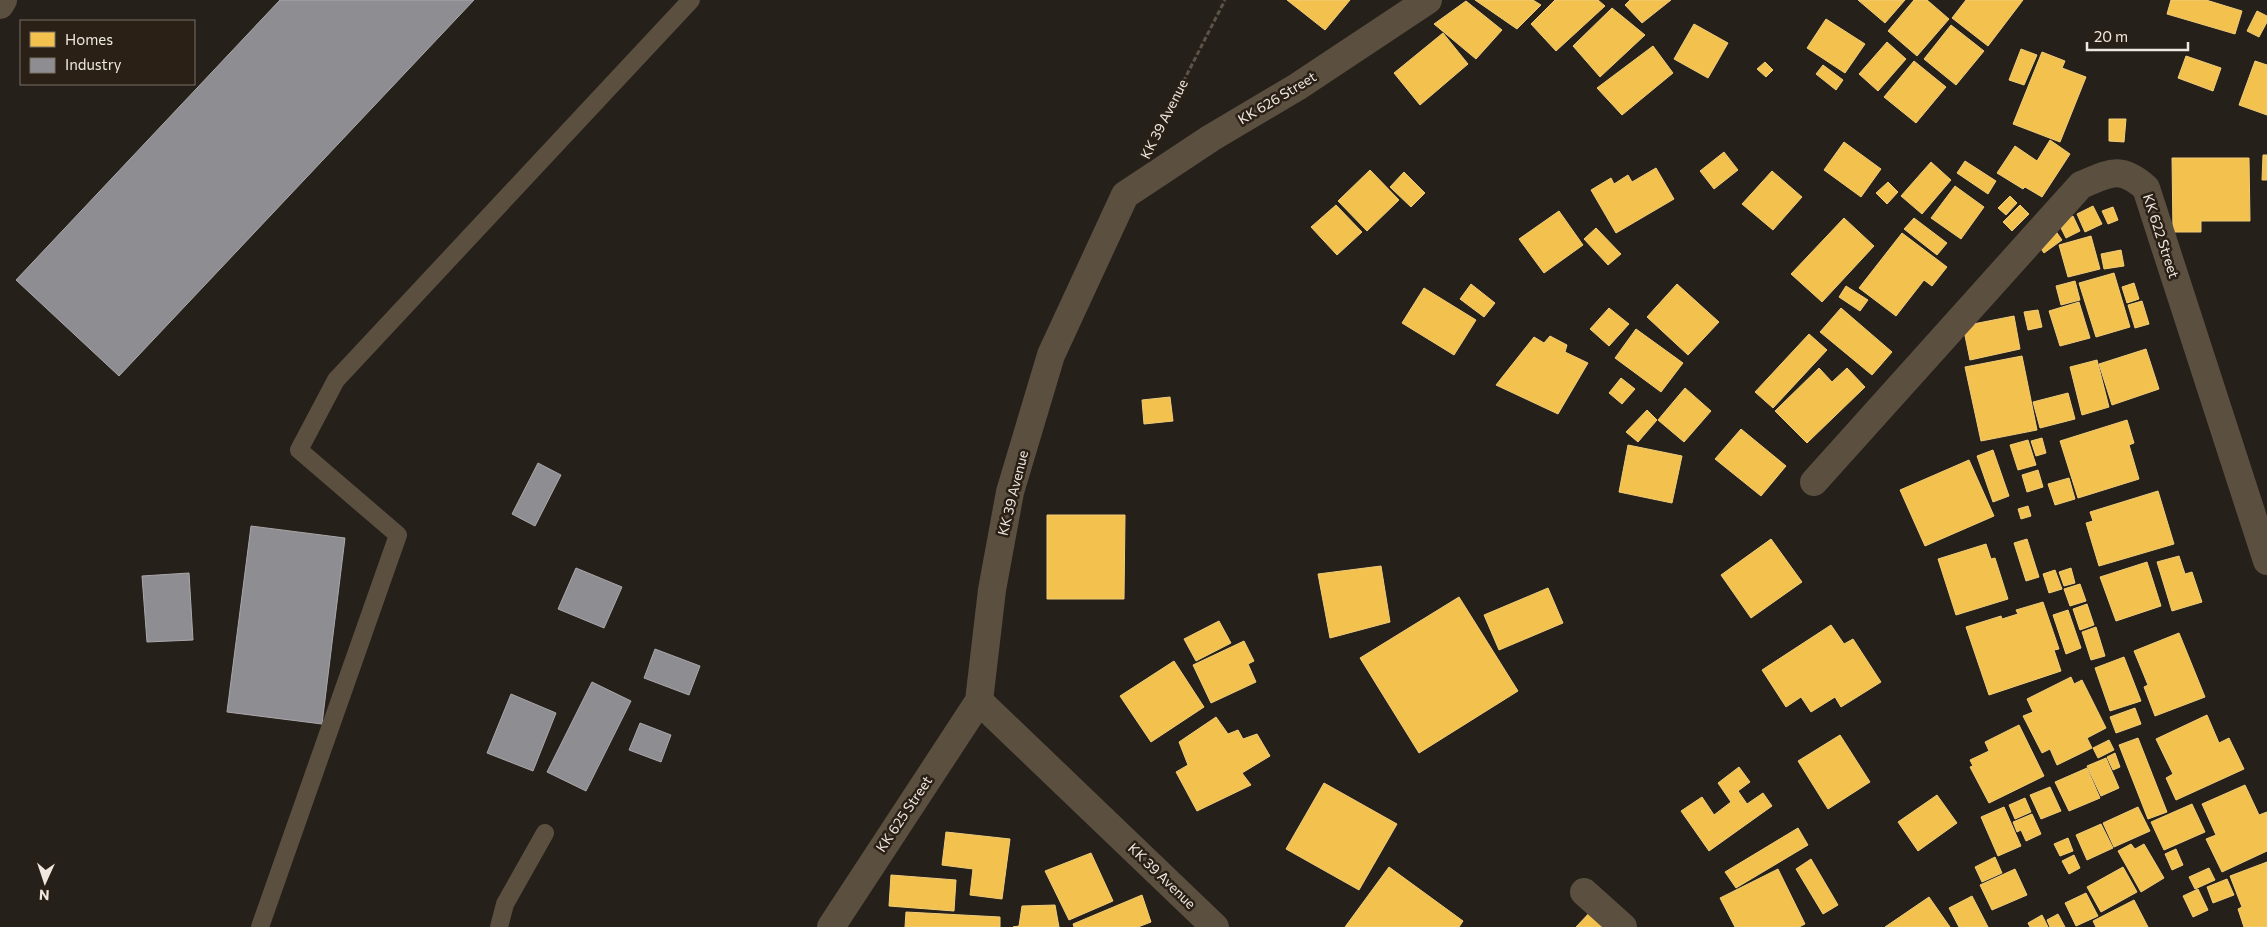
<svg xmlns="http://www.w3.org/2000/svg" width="2267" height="927" font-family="Commissioner,sans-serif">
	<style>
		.homes { fill: #f2c14e; stroke: #f1cd7a }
		.industry { fill: #8d8d92; stroke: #aaa8aa }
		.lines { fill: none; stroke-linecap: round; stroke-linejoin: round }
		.path { stroke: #5c5247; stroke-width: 3; stroke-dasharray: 5 2.5; stroke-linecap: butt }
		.service { stroke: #5b4f40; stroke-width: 18 }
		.minor { stroke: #5b4f40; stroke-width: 28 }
		.labels { text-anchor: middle; stroke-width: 5; stroke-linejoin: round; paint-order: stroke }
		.street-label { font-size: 14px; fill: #efe8e1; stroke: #2a2016 }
	</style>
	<rect width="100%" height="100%" fill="#26201a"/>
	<path class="homes" d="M 1287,0 L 1350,0 L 1325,30 Z
		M 1475,0 L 1533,0 L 1541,5 L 1517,29 Z
		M 1555,0 L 1598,0 L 1605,6 L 1556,51 L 1531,24 Z
		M 1630,0 L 1671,0 L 1642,23 L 1625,5 Z
		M 1858,0 L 1905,0 L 1885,23 Z
		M 1914,0 L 1927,0 L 1949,19 L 1917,56 L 1888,31 Z
		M 1966,0 L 2023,0 L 1988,46 L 1952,18 Z
		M 2171,0 L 2206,0 L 2242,11 L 2235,34 L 2167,14 Z
		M 1466,1 L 1502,30 L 1476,59 L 1434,24 Z
		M 1612,8 L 1645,35 L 1600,77 L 1573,46 Z
		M 2257,11 L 2267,16 L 2267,22 L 2259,37 L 2247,31 Z
		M 1826,19 L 1865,44 L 1845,73 L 1807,48 Z
		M 1694,24 L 1728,43 L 1708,78 L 1674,59 Z
		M 1951,25 L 1984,51 L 1956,85 L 1924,59 Z
		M 1443,33 L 1468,64 L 1420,105 L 1394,73 Z
		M 1887,42 L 1906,59 L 1878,91 L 1859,74 Z
		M 1653,46 L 1673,73 L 1622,115 L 1597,88 Z
		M 2021,49 L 2037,55 L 2024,85 L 2009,80 Z
		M 2042,52 L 2065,61 L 2062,68 L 2086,77 L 2060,142 L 2013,124 Z
		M 2186,56 L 2221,68 L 2213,91 L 2178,78 Z
		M 1914,61 L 1946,87 L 1916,123 L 1884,97 Z
		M 2255,61 L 2267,65 L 2267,115 L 2239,105 Z
		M 1765,62 L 1773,70 L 1766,77 L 1757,69 Z
		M 1823,65 L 1843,80 L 1836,90 L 1816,74 Z
		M 2109,119 L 2126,119 L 2124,142 L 2109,141 Z
		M 2050,140 L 2070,154 L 2042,197 L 2025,187 L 2023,189 L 1997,173 L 2015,146 L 2037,161 Z
		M 1844,142 L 1881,169 L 1861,197 L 1824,170 Z
		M 1724,152 L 1738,170 L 1714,189 L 1700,171 Z
		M 2263,155 L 2267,155 L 2267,180 L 2262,180 Z
		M 2172,158 L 2249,158 L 2250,221 L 2201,221 L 2201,232 L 2173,232 Z
		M 1965,161 L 1996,181 L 1988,194 L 1957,173 Z
		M 1931,162 L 1951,180 L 1922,214 L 1901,196 Z
		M 1656,168 L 1674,199 L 1616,233 L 1591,190 L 1611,178 L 1614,184 L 1628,175 L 1632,182 Z
		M 1370,170 L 1399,200 L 1367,231 L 1338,201 Z
		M 1772,171 L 1802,197 L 1773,230 L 1742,204 Z
		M 1404,172 L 1425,193 L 1411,207 L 1390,187 Z
		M 1888,182 L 1898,192 L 1887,204 L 1876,193 Z
		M 1955,186 L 1984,207 L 1961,239 L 1931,218 Z
		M 2010,196 L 2017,203 L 2006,215 L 1998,208 Z
		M 1336,205 L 1362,232 L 1337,255 L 1311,227 Z
		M 2020,205 L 2029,214 L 2012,231 L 2003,222 Z
		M 2093,206 L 2102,224 L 2085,232 L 2077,214 Z
		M 2113,207 L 2118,220 L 2108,224 L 2102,211 Z
		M 1559,211 L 1583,245 L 1544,273 L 1519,239 Z
		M 2073,216 L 2080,231 L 2066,238 L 2059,224 Z
		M 1844,218 L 1874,246 L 1822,302 L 1791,274 Z
		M 1914,218 L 1947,243 L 1937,255 L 1904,229 Z
		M 1596,228 L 1621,254 L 1608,265 L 1584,239 Z
		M 2055,230 L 2062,240 L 2044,253 L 2037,243 Z
		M 1902,233 L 1947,267 L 1932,286 L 1924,280 L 1896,316 L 1859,288 Z
		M 2091,236 L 2100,269 L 2068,277 L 2059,245 Z
		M 2121,250 L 2124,266 L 2104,269 L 2101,254 Z
		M 2114,273 L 2130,327 L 2096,337 L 2079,283 Z
		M 2075,281 L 2080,300 L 2061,305 L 2056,286 Z
		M 2134,283 L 2139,299 L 2127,303 L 2122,287 Z
		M 1471,284 L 1495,303 L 1484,317 L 1460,299 Z
		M 1677,284 L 1719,322 L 1688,355 L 1647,317 Z
		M 1846,286 L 1868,300 L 1860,311 L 1839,297 Z
		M 1424,288 L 1476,320 L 1454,355 L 1402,323 Z
		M 2142,301 L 2149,324 L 2135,328 L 2128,305 Z
		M 2079,302 L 2090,338 L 2060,346 L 2049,311 Z
		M 1609,308 L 1629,324 L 1609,346 L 1590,329 Z
		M 1841,308 L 1892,352 L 1872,375 L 1820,332 Z
		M 2038,310 L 2042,327 L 2028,330 L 2024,312 Z
		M 2014,316 L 2020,349 L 1970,360 L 1963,326 Z
		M 1636,329 L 1683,363 L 1661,392 L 1615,358 Z
		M 1809,334 L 1827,350 L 1773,408 L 1755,392 Z
		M 1550,336 L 1567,345 L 1565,352 L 1588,363 L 1558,414 L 1496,385 L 1534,337 L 1544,343 Z
		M 2146,349 L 2159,389 L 2112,405 L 2099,364 Z
		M 2022,356 L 2037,430 L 1981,441 L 1965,367 Z
		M 2097,360 L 2109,407 L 2082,415 L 2070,367 Z
		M 1819,368 L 1832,382 L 1847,368 L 1865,387 L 1807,443 L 1775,411 Z
		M 1621,378 L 1635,389 L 1622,404 L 1609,393 Z
		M 1685,388 L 1711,411 L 1684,442 L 1658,420 Z
		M 2068,393 L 2075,419 L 2040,428 L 2033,402 Z
		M 1170,397 L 1173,421 L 1144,424 L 1142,400 Z
		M 1647,410 L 1657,420 L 1638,442 L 1626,432 Z
		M 2127,420 L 2134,443 L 2129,445 L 2139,479 L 2078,498 L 2060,441 Z
		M 1741,429 L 1786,466 L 1761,496 L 1715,459 Z
		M 2042,438 L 2046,453 L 2036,456 L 2031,441 Z
		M 2028,440 L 2036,465 L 2018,470 L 2010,445 Z
		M 1628,445 L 1682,456 L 1672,503 L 1619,492 Z
		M 1993,450 L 2009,496 L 1993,502 L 1977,456 Z
		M 1969,460 L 1994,516 L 1925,546 L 1900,490 Z
		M 2038,470 L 2043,487 L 2027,492 L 2022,475 Z
		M 2069,478 L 2075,499 L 2055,505 L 2048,484 Z
		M 2158,491 L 2174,544 L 2099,566 L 2086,523 L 2093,521 L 2090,512 Z
		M 2028,506 L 2031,516 L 2021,519 L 2018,509 Z
		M 1047,515 L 1125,515 L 1124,599 L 1047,599 Z
		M 1771,539 L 1802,582 L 1751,618 L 1721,575 Z
		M 2027,539 L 2039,577 L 2026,581 L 2014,543 Z
		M 1986,544 L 1991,559 L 1995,558 L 2008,599 L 1956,615 L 1938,559 Z
		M 2179,556 L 2185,574 L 2192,572 L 2202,602 L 2172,611 L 2157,562 Z
		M 2147,562 L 2161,606 L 2116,621 L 2100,577 Z
		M 1381,566 L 1390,622 L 1330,638 L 1318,574 Z
		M 2071,568 L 2075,583 L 2064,586 L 2059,572 Z
		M 2055,570 L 2062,589 L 2049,593 L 2043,574 Z
		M 2080,584 L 2086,601 L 2070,606 L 2064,589 Z
		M 1548,588 L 1563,623 L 1499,650 L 1484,615 Z
		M 1459,597 L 1518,691 L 1419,753 L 1360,658 Z
		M 2043,602 L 2059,649 L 2054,650 L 2061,671 L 1989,695 L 1966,627 L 2001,616 L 2002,619 L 2018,614 L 2016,610 Z
		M 2087,604 L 2094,625 L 2080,630 L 2073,609 Z
		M 2068,610 L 2081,648 L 2066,654 L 2053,615 Z
		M 1219,621 L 1231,643 L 1196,661 L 1184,639 Z
		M 1831,625 L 1844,644 L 1853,639 L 1881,682 L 1841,707 L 1835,697 L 1811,712 L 1801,697 L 1786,707 L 1762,670 Z
		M 2096,627 L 2105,656 L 2091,660 L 2082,632 Z
		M 2179,633 L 2205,697 L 2155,716 L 2144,687 L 2148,685 L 2134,651 Z
		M 1244,641 L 1254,661 L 1248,664 L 1256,682 L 1211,703 L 1193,665 Z
		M 2124,657 L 2141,701 L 2110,711 L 2095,668 Z
		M 1174,661 L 1204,707 L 1151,742 L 1120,696 Z
		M 2071,677 L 2074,684 L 2082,680 L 2106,728 L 2087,738 L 2092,748 L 2057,765 L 2050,749 L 2042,753 L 2023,716 L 2033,712 L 2027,699 Z
		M 2135,708 L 2141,724 L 2116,733 L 2110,717 Z
		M 2207,715 L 2219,743 L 2229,738 L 2244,769 L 2176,800 L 2166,778 L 2173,774 L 2156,739 Z
		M 1216,717 L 1228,734 L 1238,730 L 1243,739 L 1257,734 L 1270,756 L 1242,773 L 1251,785 L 1197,811 L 1176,772 L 1188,765 L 1179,742 Z
		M 2019,725 L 2044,776 L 1989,803 L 1970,767 L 1973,766 L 1970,760 L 1989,751 L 1985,742 Z
		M 1840,735 L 1870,782 L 1828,809 L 1798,761 Z
		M 2138,738 L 2167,812 L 2148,819 L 2119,745 Z
		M 2109,740 L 2114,750 L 2098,758 L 2093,748 Z
		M 2115,753 L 2120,767 L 2113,770 L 2107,757 Z
		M 2106,758 L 2119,788 L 2101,796 L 2087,766 Z
		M 1739,767 L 1750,782 L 1738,791 L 1747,804 L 1763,793 L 1772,806 L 1709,851 L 1681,811 L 1702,797 L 1714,815 L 1731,802 L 1718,783 Z
		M 2087,768 L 2100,798 L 2069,811 L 2055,782 Z
		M 1324,783 L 1397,824 L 1359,890 L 1286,849 Z
		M 2245,785 L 2259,815 L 2267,812 L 2267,851 L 2222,872 L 2206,839 L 2216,835 L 2202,804 Z
		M 2050,787 L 2061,811 L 2041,819 L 2030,795 Z
		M 1937,795 L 1957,823 L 1918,851 L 1898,822 Z
		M 2025,798 L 2031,812 L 2015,819 L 2009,805 Z
		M 2192,804 L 2205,832 L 2164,850 L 2151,822 Z
		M 2004,807 L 2021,846 L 1998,856 L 1981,817 Z
		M 2138,807 L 2150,831 L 2114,847 L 2103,823 Z
		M 2032,814 L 2041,834 L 2026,841 L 2021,830 L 2017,832 L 2013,822 Z
		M 2101,824 L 2113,848 L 2087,860 L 2076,835 Z
		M 1798,828 L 1808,845 L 1736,888 L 1725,872 Z
		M 946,832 L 1010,839 L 1002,899 L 970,895 L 973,869 L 942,865 Z
		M 2068,838 L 2073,851 L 2060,856 L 2054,844 Z
		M 2131,844 L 2135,849 L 2144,844 L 2164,878 L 2141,892 L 2118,851 Z
		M 2176,849 L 2183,865 L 2172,870 L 2165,854 Z
		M 1091,853 L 1113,901 L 1069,920 L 1045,871 Z
		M 2074,855 L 2080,868 L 2069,874 L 2062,861 Z
		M 1995,857 L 2002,873 L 1982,882 L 1975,867 Z
		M 1811,859 L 1838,905 L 1823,914 L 1796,869 Z
		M 2267,862 L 2267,927 L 2244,927 L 2238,909 L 2242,907 L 2230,876 Z
		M 1389,867 L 1463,921 L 1459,927 L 1345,927 Z
		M 2123,867 L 2137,892 L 2101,912 L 2087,887 Z
		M 2209,868 L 2215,880 L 2195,889 L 2189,877 Z
		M 1778,869 L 1805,924 L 1799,927 L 1735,927 L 1720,898 Z
		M 2015,869 L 2027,895 L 1992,910 L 1980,885 Z
		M 891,875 L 956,880 L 954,911 L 889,906 Z
		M 2227,879 L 2234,895 L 2213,903 L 2207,887 Z
		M 2198,889 L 2208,910 L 2193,917 L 2183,896 Z
		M 2086,893 L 2098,916 L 2076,926 L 2065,903 Z
		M 1142,895 L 1151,922 L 1138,927 L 1074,927 L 1073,924 Z
		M 1972,896 L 1988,927 L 1959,927 L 1949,908 Z
		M 1929,897 L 1950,927 L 1885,927 Z
		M 2134,900 L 2148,927 L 2096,927 L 2093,921 Z
		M 1055,905 L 1059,927 L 1013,927 L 1019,926 L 1022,906 Z
		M 1593,909 L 1613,927 L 1576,927 Z
		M 906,912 L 1000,917 L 1000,927 L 905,927 Z
		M 2058,914 L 2065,927 L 2050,927 L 2047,920 Z
		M 2042,915 L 2048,927 L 2030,927 L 2028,923 Z"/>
	<path class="industry" d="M 280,0 L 474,0 L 119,376 L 16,280 Z
		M 538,463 L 561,475 L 535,526 L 512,514 Z
		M 251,526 L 345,538 L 322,724 L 227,712 Z
		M 576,568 L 622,587 L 604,628 L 558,609 Z
		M 189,573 L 193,640 L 147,642 L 142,576 Z
		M 655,649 L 700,666 L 689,695 L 644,678 Z
		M 592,682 L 631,701 L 586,791 L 547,772 Z
		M 511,694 L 556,713 L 533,771 L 487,753 Z
		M 640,723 L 671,735 L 661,762 L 629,750 Z"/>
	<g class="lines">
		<path class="path" d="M 1156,135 L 1225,0"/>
		<path class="service" d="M 260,927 L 398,535 L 299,450 L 336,380 L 691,0
			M 499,927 L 505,904 L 545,833"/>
		<path class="minor" d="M 0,5 L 3,0
			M 1814,482 L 2081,185 C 2110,173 2120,165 2146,188 L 2267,561
			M 1584,892 L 1623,927
			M 831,927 L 979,701
			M 1215,927 L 979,701 L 992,590 L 1010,492 L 1051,355 L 1125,195 L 1211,138 L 1297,87 L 1428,0"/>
	</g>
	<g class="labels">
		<g class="street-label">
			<text transform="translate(1277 98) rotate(-31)" y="5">KK 626 Street</text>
			<text transform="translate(1164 119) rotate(-63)" y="5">KK 39 Avenue</text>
			<text transform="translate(2161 236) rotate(72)" y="5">KK 622 Street</text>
			<text transform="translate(1013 493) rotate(-76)" y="5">KK 39 Avenue</text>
			<text transform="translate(904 814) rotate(-56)" y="5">KK 625 Street</text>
			<text transform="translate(1162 876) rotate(44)" y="5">KK 39 Avenue</text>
		</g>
	</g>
	<rect x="20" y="20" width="175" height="65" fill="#2a2016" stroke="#797067"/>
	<rect x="30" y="32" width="25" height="15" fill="#f2c14e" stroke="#797067"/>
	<text x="65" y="45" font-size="15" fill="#efe8e1">Homes</text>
	<rect x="30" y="58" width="25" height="15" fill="#8d8d92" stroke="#797067"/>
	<text x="65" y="70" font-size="15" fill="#efe8e1">Industry</text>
	<g transform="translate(45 882) rotate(183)" stroke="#2a2016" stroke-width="4" paint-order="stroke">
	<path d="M0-4L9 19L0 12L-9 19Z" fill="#efe8e1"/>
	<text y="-8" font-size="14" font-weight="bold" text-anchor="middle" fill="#efe8e1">N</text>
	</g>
	<path d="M2087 42v8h101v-8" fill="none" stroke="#efe8e1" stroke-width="2.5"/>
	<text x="2094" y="42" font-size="15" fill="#efe8e1" stroke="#2a2016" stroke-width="4" paint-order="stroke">20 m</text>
</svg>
